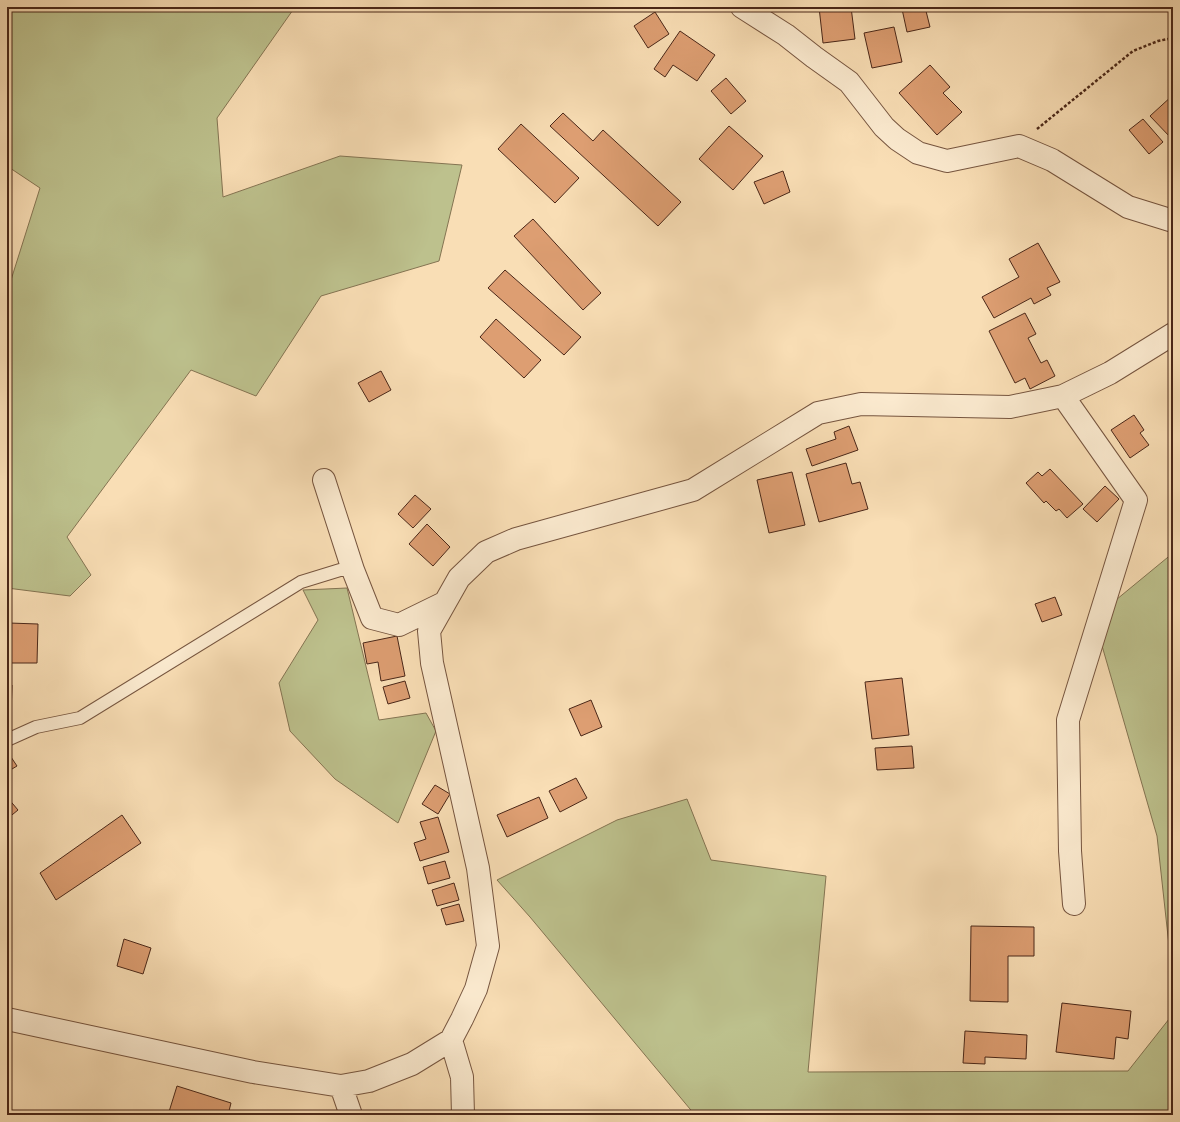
<svg xmlns="http://www.w3.org/2000/svg" width="1180" height="1122" font-family="'IM FELL DW Pica',serif">
	<style>
		.green { fill: #bdc18d; stroke: #847452 }
		.building { fill: #dd9e72; stroke: #4a2718 }
		.lines { fill: none; stroke-linecap: round; stroke-linejoin: round }
		.service-casing { stroke: #76553f; stroke-width: 14 }
		.minor-casing { stroke: #76553f; stroke-width: 24 }
		.path { stroke: #4a2718; stroke-width: 2.5; stroke-dasharray: 3 2; stroke-linecap: butt }
		.service { stroke: #fbeacf; stroke-width: 12 }
		.minor { stroke: #fbeacf; stroke-width: 22 }
	</style>
	<rect width="100%" height="100%" fill="#f9deb5"/>
	<filter id="stains"><feTurbulence type="fractalNoise" baseFrequency=".005" numOctaves="4"/><feColorMatrix values="0 0 0 0 .2 0 0 0 0 .09 0 0 0 0 .02 0 0 0 .5 -.17"/></filter>
	<radialGradient id="worn" r=".72"><stop offset=".6" stop-color="#630" stop-opacity="0"/><stop offset="1" stop-color="#630" stop-opacity=".3"/></radialGradient>
	<path class="green" d="M 7,7 L 295,7 L 217,118 L 223,197 L 340,156 L 462,165 L 439,261 L 321,296 L 256,396 L 191,370 L 67,537 L 91,575 L 70,596 L 7,588 L 7,285 L 11,280 L 40,188 L 7,166 Z
		M 1173,553 L 1173,982 L 1157,836 L 1094,618 Z
		M 347,588 L 379,720 L 426,713 L 436,731 L 398,823 L 335,779 L 290,731 L 279,683 L 318,620 L 303,590 Z
		M 687,799 L 711,860 L 826,876 L 808,1072 L 1128,1071 L 1173,1014 L 1173,1115 L 695,1115 L 530,917 L 497,880 L 617,820 Z"/>
	<path class="building" d="M 819,7 L 851,7 L 855,39 L 823,43 Z
		M 911,7 L 925,7 L 930,27 L 907,32 L 902,9 Z
		M 655,12 L 669,34 L 648,48 L 634,26 Z
		M 894,27 L 902,62 L 872,68 L 864,33 Z
		M 680,31 L 715,55 L 697,81 L 673,65 L 665,77 L 654,69 Z
		M 930,65 L 950,87 L 943,93 L 962,112 L 937,135 L 899,93 Z
		M 726,78 L 746,101 L 731,114 L 711,91 Z
		M 1173,95 L 1173,135 L 1171,138 L 1150,116 Z
		M 563,113 L 593,141 L 603,130 L 681,202 L 658,226 L 550,126 Z
		M 1143,119 L 1163,142 L 1149,154 L 1129,130 Z
		M 521,124 L 579,178 L 555,203 L 498,149 Z
		M 729,126 L 763,156 L 733,190 L 699,159 Z
		M 783,171 L 790,192 L 764,204 L 754,182 Z
		M 533,219 L 601,293 L 583,310 L 514,236 Z
		M 1038,243 L 1060,282 L 1047,288 L 1051,295 L 1034,304 L 1031,298 L 994,318 L 982,297 L 1019,277 L 1009,259 Z
		M 505,270 L 581,337 L 564,355 L 488,288 Z
		M 1025,313 L 1036,334 L 1028,338 L 1041,363 L 1047,360 L 1055,376 L 1030,389 L 1025,378 L 1015,383 L 989,331 Z
		M 496,319 L 541,360 L 524,378 L 480,337 Z
		M 381,371 L 391,390 L 369,402 L 358,383 Z
		M 1134,415 L 1144,430 L 1140,433 L 1149,445 L 1130,458 L 1111,430 Z
		M 849,426 L 858,450 L 812,466 L 806,449 L 836,439 L 834,432 Z
		M 846,463 L 852,484 L 860,482 L 868,509 L 819,522 L 806,474 Z
		M 1050,469 L 1083,504 L 1067,518 L 1059,509 L 1056,511 L 1046,501 L 1044,503 L 1026,483 L 1038,472 L 1042,476 Z
		M 792,472 L 805,525 L 769,533 L 757,480 Z
		M 1105,486 L 1119,499 L 1097,522 L 1083,509 Z
		M 415,495 L 431,509 L 413,528 L 398,514 Z
		M 427,524 L 450,547 L 433,566 L 409,544 Z
		M 1055,597 L 1062,615 L 1042,622 L 1035,604 Z
		M 9,623 L 38,624 L 37,663 L 9,663 Z
		M 397,636 L 405,676 L 381,681 L 378,662 L 367,664 L 363,643 Z
		M 902,678 L 909,735 L 872,739 L 865,682 Z
		M 405,681 L 410,698 L 388,704 L 383,687 Z
		M 7,685 L 12,685 L 11,716 L 7,715 Z
		M 591,700 L 602,727 L 581,736 L 569,709 Z
		M 912,746 L 914,768 L 877,770 L 875,748 Z
		M 7,751 L 17,766 L 7,772 Z
		M 576,778 L 587,798 L 560,812 L 549,791 Z
		M 435,785 L 450,794 L 438,814 L 422,804 Z
		M 7,797 L 18,810 L 7,819 Z
		M 539,797 L 548,818 L 507,837 L 497,815 Z
		M 122,815 L 141,843 L 56,900 L 40,873 Z
		M 438,817 L 449,852 L 420,861 L 414,843 L 426,839 L 420,822 Z
		M 445,861 L 450,878 L 428,884 L 423,867 Z
		M 454,883 L 459,900 L 437,906 L 432,890 Z
		M 459,904 L 464,921 L 446,925 L 441,909 Z
		M 971,926 L 1034,927 L 1034,956 L 1008,956 L 1008,1002 L 970,1001 Z
		M 124,939 L 151,948 L 143,974 L 117,966 Z
		M 1062,1003 L 1131,1011 L 1128,1039 L 1116,1037 L 1114,1059 L 1056,1052 Z
		M 965,1031 L 1027,1035 L 1026,1059 L 985,1057 L 985,1064 L 963,1063 Z
		M 177,1086 L 231,1103 L 228,1115 L 168,1115 Z"/>
	<g class="lines">
		<g class="service-casing">
			<path id="service" d="M 7,740 L 36,727 L 80,718 L 301,582 L 340,570 L 353,570"/>
		</g>
		<g class="minor-casing">
			<path id="minor" d="M 742,7 L 786,35 L 814,57 L 849,82 L 884,127 L 897,139 L 918,153 L 947,161 L 1019,146 L 1052,160 L 1128,207 L 1173,221
				M 1063,396 L 1136,500 L 1068,720 L 1070,851 L 1074,904
				M 324,480 L 353,570 L 372,618 L 399,625 L 444,603
				M 7,1019 L 253,1072 L 341,1086 L 369,1081 L 412,1064 L 451,1040 L 462,1019 L 476,989 L 488,946 L 478,868 L 432,663 L 429,631 L 459,578 L 486,552 L 516,539 L 693,490 L 818,413 L 861,404 L 1010,407 L 1063,396 L 1110,373 L 1173,334
				M 451,1040 L 462,1077 L 463,1115
				M 341,1086 L 351,1115"/>
		</g>
		<path class="path" d="M 1037,129 L 1133,51 L 1158,41 L 1173,38"/>
		<use href="#service" class="service"/>
		<use href="#minor" class="minor"/>
	</g>
	<rect width="1180" height="1122" fill="none" stroke="#f9deb5" stroke-width="24"/>
	<rect x="8" y="8" width="1164" height="1106" fill="none" stroke="#4a2718" stroke-width="2"/>
	<rect x="12" y="12" width="1156" height="1098" fill="none" stroke="#4a2718"/>
	<rect width="100%" height="100%" filter="url(#stains)"/>
	<rect width="100%" height="100%" fill="url(#worn)"/>
</svg>
